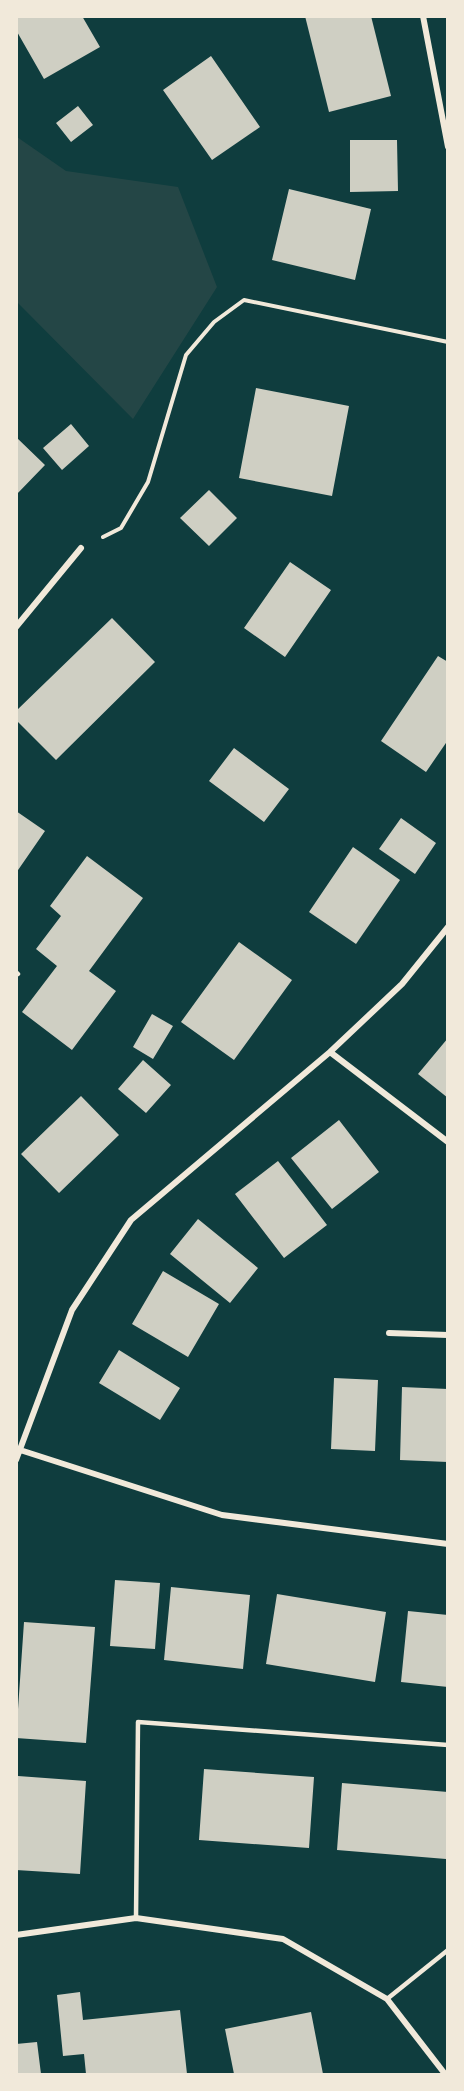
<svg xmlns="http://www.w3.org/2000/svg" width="464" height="2091" font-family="Overpass,sans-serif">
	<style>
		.green { fill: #244646 }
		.building { fill: #cfcfc3 }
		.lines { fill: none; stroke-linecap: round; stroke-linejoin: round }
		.path { stroke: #f1e9da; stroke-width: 4 }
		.service { stroke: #f1e9da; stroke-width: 4.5 }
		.minor { stroke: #f1e9da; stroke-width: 6 }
	</style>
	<rect width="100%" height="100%" fill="#0f3d3e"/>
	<path class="green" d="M 17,137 L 66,171 L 178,187 L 217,287 L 133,419 L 17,302 Z"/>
	<path class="building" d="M 16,16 L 82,16 L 100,47 L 44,79 L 16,30 Z
		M 305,16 L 371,16 L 391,96 L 329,112 Z
		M 211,56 L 260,127 L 212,160 L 163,90 Z
		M 78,106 L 93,125 L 71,142 L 56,123 Z
		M 350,140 L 397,140 L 398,191 L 350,192 Z
		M 289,189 L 371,209 L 355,280 L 272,260 Z
		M 256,388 L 349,406 L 332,496 L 239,478 Z
		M 71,424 L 89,446 L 62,470 L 43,448 Z
		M 16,437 L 45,465 L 16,495 Z
		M 209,490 L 237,518 L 209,546 L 180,518 Z
		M 290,562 L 331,590 L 285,657 L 244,628 Z
		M 112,618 L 155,662 L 56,760 L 16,720 L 16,711 Z
		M 438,656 L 448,662 L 448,740 L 426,772 L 381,741 Z
		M 234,748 L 289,789 L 264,822 L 209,781 Z
		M 16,811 L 45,831 L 16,873 Z
		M 401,818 L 436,843 L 415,874 L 379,849 Z
		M 353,847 L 400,880 L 356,944 L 309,912 Z
		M 87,856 L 143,898 L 89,971 L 116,991 L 72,1050 L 22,1012 L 57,966 L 36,949 L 61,916 L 50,906 Z
		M 239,942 L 292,980 L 234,1060 L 181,1022 Z
		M 152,1014 L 173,1026 L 153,1059 L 133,1047 Z
		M 448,1038 L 448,1098 L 418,1074 Z
		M 143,1060 L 171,1085 L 146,1113 L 118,1089 Z
		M 81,1096 L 119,1135 L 59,1193 L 21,1154 Z
		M 339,1120 L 379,1172 L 332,1209 L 291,1158 Z
		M 278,1161 L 327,1225 L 284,1258 L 235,1194 Z
		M 198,1219 L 258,1268 L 230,1303 L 170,1254 Z
		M 163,1271 L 219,1304 L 188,1357 L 132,1324 Z
		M 119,1350 L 180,1388 L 160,1420 L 99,1383 Z
		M 334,1378 L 378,1380 L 375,1451 L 331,1449 Z
		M 402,1387 L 448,1389 L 448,1462 L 400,1460 Z
		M 115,1580 L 160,1583 L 155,1649 L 110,1646 Z
		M 171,1587 L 250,1595 L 243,1669 L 164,1660 Z
		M 277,1594 L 386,1612 L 375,1682 L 266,1664 Z
		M 408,1611 L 448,1615 L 448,1687 L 401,1682 Z
		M 24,1622 L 95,1627 L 86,1743 L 16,1738 Z
		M 204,1769 L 314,1777 L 309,1848 L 199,1840 Z
		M 18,1776 L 86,1781 L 80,1874 L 16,1870 Z
		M 342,1783 L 448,1792 L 446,1859 L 337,1850 Z
		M 80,1992 L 83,2020 L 180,2010 L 187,2074 L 86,2074 L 84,2054 L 63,2056 L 57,1995 Z
		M 311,2012 L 323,2074 L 234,2074 L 225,2029 Z
		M 37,2042 L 41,2074 L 16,2074 L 16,2044 Z"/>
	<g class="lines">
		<path class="path" d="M 103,537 L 121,528 L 148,482 L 186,355 L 214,322 L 244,300 L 448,342"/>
		<path class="service" d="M 16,972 L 18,974
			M 136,1918 L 138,1722 L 448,1745
			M 387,1999 L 448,1950"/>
		<path class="minor" d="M 423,16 L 448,147
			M 16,627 L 81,548
			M 330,1052 L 448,1142
			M 389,1333 L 448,1335
			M 17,1449 L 222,1515 L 448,1544
			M 16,1460 L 72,1310 L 131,1220 L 330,1052 L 402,984 L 448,927
			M 16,1935 L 136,1918 L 283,1939 L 387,1999 L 445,2074"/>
	</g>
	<rect width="464" height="2091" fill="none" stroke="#f1e9da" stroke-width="36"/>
</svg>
